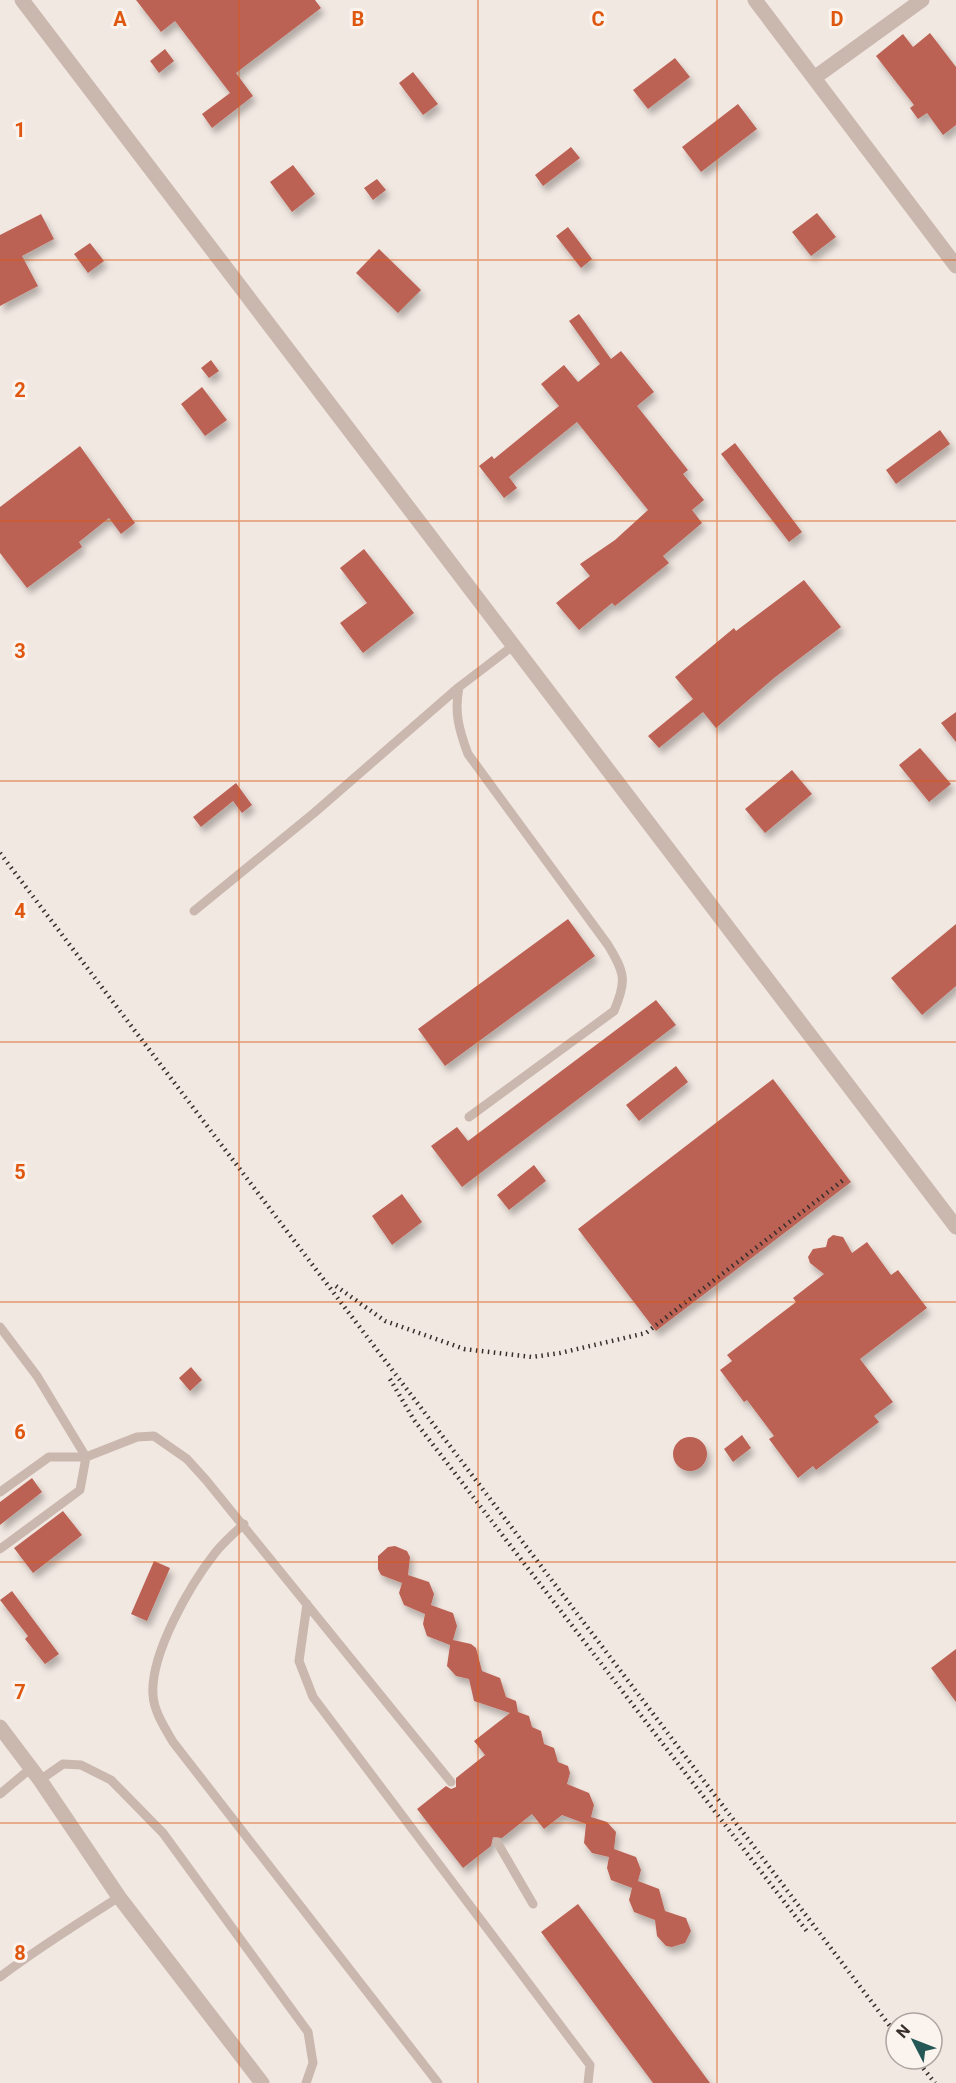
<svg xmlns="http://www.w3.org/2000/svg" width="956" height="2083" font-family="Roboto,sans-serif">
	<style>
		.building { fill: #bc6255; filter: url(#shadow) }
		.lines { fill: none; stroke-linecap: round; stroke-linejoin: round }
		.lane { stroke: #cab7ae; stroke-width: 9 }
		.street { stroke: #cab7ae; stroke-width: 15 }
		.rail { stroke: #392e2c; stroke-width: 4.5; stroke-dasharray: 1.5 4.5; stroke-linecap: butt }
		.grid { fill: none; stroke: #df570e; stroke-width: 1.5; stroke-opacity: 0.55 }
		.grid-label { font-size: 20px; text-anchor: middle; font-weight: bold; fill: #df570e; stroke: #faf3ee; stroke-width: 6; stroke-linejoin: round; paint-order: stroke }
	</style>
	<defs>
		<filter id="shadow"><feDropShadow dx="3.5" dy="6" stdDeviation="3" flood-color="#0004"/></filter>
	</defs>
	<rect width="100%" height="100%" fill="#f2e8e2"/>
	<path class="building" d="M 136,0 L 315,0 L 321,8 L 236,73 L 253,96 L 212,128 L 202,114 L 230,93 L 175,21 L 161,32 Z
		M 930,33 L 956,67 L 956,125 L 943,135 L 927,113 L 918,119 L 910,108 L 914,105 L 876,56 L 903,34 L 913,47 Z
		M 165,49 L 174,61 L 159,73 L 150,61 Z
		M 675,58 L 690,77 L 648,109 L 633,90 Z
		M 413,72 L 438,104 L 423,115 L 399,83 Z
		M 738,104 L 757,129 L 701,172 L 682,147 Z
		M 571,147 L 580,158 L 543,186 L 535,175 Z
		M 293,165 L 315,194 L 292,212 L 270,182 Z
		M 377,179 L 386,190 L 373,200 L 364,188 Z
		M 817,213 L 836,237 L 811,256 L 792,232 Z
		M 41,214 L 54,239 L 22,256 L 38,286 L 0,306 L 0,235 Z
		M 568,227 L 592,259 L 581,268 L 556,236 Z
		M 90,243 L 104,261 L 88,273 L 74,254 Z
		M 379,249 L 421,290 L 398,313 L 356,273 Z
		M 579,314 L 611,359 L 621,351 L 654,392 L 637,406 L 688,470 L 683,474 L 704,500 L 692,510 L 702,523 L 663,556 L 669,563 L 615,606 L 612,603 L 579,630 L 556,603 L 590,576 L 580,564 L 615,540 L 648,510 L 577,422 L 509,477 L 517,488 L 504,498 L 479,466 L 492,456 L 494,459 L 559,406 L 541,384 L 564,365 L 578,382 L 600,364 L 569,321 Z
		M 211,360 L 219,371 L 209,378 L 201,368 Z
		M 202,387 L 227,420 L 205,436 L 181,404 Z
		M 940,430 L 950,444 L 896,484 L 886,470 Z
		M 735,443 L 802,532 L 789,542 L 721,454 Z
		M 80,446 L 135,523 L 121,534 L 109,518 L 79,542 L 82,547 L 27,588 L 0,553 L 0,507 Z
		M 364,549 L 414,613 L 363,653 L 340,623 L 367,603 L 340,568 Z
		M 804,580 L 841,627 L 774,678 L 716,728 L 703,712 L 659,748 L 648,736 L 693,699 L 675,677 L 734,628 L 736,631 Z
		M 956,712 L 956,742 L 941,723 Z
		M 920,748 L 951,784 L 929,802 L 899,765 Z
		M 792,770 L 812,794 L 765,833 L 745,809 Z
		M 236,783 L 252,805 L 242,813 L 233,801 L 201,827 L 193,817 Z
		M 568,919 L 595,956 L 445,1066 L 418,1029 Z
		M 956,924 L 956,986 L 922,1015 L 891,978 Z
		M 656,1000 L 676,1025 L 462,1187 L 431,1146 L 457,1127 L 468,1141 Z
		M 676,1066 L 688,1082 L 639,1121 L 626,1105 Z
		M 773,1079 L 851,1182 L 656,1331 L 578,1229 Z
		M 534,1165 L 546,1181 L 509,1210 L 497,1195 Z
		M 402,1194 L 422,1222 L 392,1245 L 372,1216 Z
		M 833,1235 L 843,1237 L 852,1253 L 867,1242 L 891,1275 L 898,1270 L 927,1308 L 860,1359 L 893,1402 L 874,1416 L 879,1422 L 816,1470 L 813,1466 L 798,1478 L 769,1439 L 774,1436 L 747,1400 L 744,1402 L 720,1370 L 732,1361 L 727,1355 L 796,1302 L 793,1298 L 824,1274 L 810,1263 L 808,1257 L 813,1249 L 826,1247 L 828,1239 Z
		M 191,1367 L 202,1380 L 190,1391 L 179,1378 Z
		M 742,1435 L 751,1448 L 733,1462 L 724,1449 Z
		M673 1454a17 17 0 1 1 34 0a17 17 0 1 1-34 0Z
		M 32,1478 L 42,1492 L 0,1525 L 0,1502 Z
		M 63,1511 L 82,1535 L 33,1573 L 14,1548 Z
		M 395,1546 L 407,1551 L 410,1557 L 408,1575 L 429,1582 L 434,1594 L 431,1605 L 453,1613 L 457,1626 L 453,1640 L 471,1644 L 476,1648 L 482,1671 L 500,1678 L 506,1697 L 516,1701 L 518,1712 L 529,1716 L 532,1727 L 541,1731 L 544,1744 L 554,1748 L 558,1762 L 568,1766 L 570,1773 L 567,1784 L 589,1793 L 594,1805 L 591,1817 L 607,1822 L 616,1832 L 614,1849 L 636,1857 L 641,1870 L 638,1881 L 659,1889 L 665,1911 L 686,1918 L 691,1931 L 685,1943 L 672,1947 L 666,1946 L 657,1936 L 655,1920 L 634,1912 L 629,1900 L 632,1888 L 611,1880 L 607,1868 L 609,1857 L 592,1853 L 584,1843 L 586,1824 L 562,1815 L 544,1829 L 532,1814 L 502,1838 L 493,1837 L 491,1846 L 463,1868 L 417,1809 L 446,1786 L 451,1789 L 456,1787 L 456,1778 L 485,1755 L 474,1741 L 510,1713 L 474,1701 L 469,1679 L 456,1676 L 447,1666 L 450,1645 L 427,1636 L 423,1624 L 425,1614 L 404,1605 L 399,1593 L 402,1583 L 381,1575 L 378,1569 L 378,1556 L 388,1547 Z
		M 154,1561 L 170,1568 L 147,1621 L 131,1614 Z
		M 12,1591 L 59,1654 L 45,1664 L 25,1639 L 28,1636 L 0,1600 Z
		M 956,1649 L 956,1702 L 931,1668 Z
		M 578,1904 L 710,2083 L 653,2083 L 541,1932 Z"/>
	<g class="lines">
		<path class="lane" d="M 459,687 C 454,712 459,730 468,754 L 608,945 C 625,973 627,981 614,1011 L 469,1117
			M 194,911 L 314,813 L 459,687 L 514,645
			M 0,1327 L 37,1376 L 86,1457 L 80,1490 L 0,1549
			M 0,1492 L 49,1457 L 86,1457 L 137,1437 L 154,1436 L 187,1459 L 206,1480 L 451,1782
			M 244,1524 C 234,1533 223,1543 215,1553 C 190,1585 150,1654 153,1695 C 154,1712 165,1728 173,1742 L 438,2083
			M 307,1604 L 299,1661 L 313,1697 L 590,2065 L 588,2083
			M 40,1780 L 63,1764 L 81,1765 L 111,1780 L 163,1833 L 308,2032 L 313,2063 L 306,2083
			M 0,1794 L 30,1769
			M 497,1842 L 533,1904
			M 0,1977 C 38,1948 79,1923 119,1897"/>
		<path class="street" d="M 22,0 L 956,1227
			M 755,0 L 956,266
			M 814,78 L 922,0
			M 0,1727 L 40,1780 L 119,1897 L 262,2083"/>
		<path class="rail" d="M 0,853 L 896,2034
			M 336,1286 L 385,1321 L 464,1349 L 532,1357 L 560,1353 L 646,1333 L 846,1178
			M 390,1379 L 414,1420 L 809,1934
			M 916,2059 L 935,2083"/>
	</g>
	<path class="grid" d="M 239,0 L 239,2083M 478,0 L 478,2083M 717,0 L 717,2083M 0,260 L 956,260M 0,521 L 956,521M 0,781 L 956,781M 0,1042 L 956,1042M 0,1302 L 956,1302M 0,1562 L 956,1562M 0,1823 L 956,1823"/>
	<g class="grid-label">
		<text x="120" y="26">A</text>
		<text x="358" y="26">B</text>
		<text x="598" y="26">C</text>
		<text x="837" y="26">D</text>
		<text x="20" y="137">1</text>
		<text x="20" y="397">2</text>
		<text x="20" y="658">3</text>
		<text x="20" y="918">4</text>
		<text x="20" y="1179">5</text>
		<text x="20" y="1439">6</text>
		<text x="20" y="1699">7</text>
		<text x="20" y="1960">8</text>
	</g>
	<g transform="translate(914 2041) rotate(312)"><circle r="28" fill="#faf3ee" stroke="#ada4a0" stroke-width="1.5"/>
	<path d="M0-4.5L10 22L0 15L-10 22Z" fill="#245755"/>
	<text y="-9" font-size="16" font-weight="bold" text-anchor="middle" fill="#392e2c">N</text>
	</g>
</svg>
